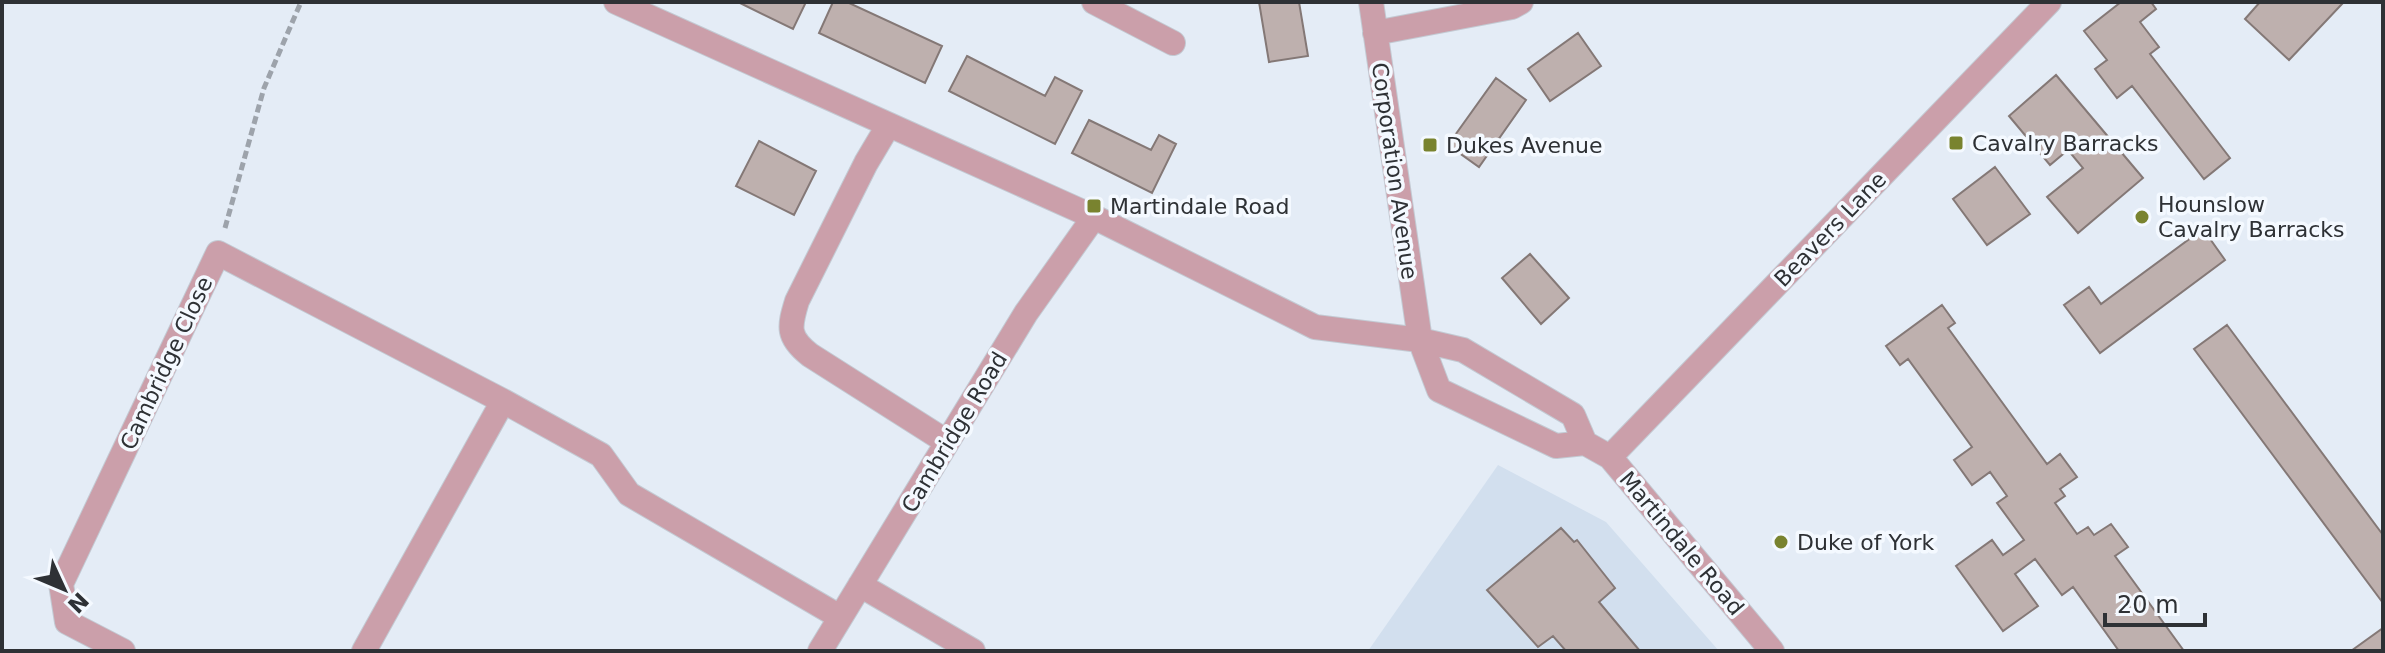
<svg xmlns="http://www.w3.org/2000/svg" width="2385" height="653" font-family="'DejaVu Sans',sans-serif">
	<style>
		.built { fill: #d2dfee }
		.building { fill: #beb0ae; stroke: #847876; stroke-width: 2 }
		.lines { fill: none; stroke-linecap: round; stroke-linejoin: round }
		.minor-casing { stroke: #c3cad3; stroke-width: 26 }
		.path { stroke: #9da3ab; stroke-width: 5; stroke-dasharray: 8 4; stroke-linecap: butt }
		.minor { stroke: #cb9faa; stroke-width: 24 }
		.poi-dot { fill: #79832f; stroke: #f4f9ff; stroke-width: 3 }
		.labels { text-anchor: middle; stroke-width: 7; stroke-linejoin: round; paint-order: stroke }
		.poi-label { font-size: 22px; fill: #2e3135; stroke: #f4f9ff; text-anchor: start }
		.street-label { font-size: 22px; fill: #2e3135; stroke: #f4f9ff }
	</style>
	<rect width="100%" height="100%" fill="#e4ecf6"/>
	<path class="built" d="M 1498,465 L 1606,522 L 1719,651 L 1368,651 Z"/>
	<path class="building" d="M 738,2 L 806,2 L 793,29 Z
		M 833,2 L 847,2 L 942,46 L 925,83 L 819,33 Z
		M 1259,2 L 1299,2 L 1308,56 L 1269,62 Z
		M 2121,2 L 2151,2 L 2156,9 L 2140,22 L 2159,47 L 2150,54 L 2230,158 L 2204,179 L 2132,86 L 2117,98 L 2095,69 L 2107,60 L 2084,31 Z
		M 2260,2 L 2340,2 L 2342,4 L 2289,60 L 2245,19 Z
		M 1578,33 L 1601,66 L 1550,101 L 1528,69 Z
		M 967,56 L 1045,96 L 1055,77 L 1082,91 L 1055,144 L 949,91 Z
		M 2056,75 L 2143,178 L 2078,233 L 2047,197 L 2083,168 L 2068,150 L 2050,165 L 2009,116 Z
		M 1496,78 L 1526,100 L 1479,167 L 1448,145 Z
		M 1089,120 L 1151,150 L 1159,135 L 1176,144 L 1152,193 L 1072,153 Z
		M 759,141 L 816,171 L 794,215 L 736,186 Z
		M 1995,167 L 2030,214 L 1987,245 L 1953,199 Z
		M 2203,229 L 2225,260 L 2100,353 L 2064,305 L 2089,287 L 2101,304 Z
		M 1530,254 L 1569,298 L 1541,324 L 1502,278 Z
		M 1942,305 L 1955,323 L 1948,328 L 2047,464 L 2060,454 L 2077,477 L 2060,489 L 2065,496 L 2055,503 L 2077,534 L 2088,527 L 2094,535 L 2111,524 L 2128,547 L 2115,556 L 2184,651 L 2119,651 L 2073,587 L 2062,595 L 2035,559 L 2015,574 L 2038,606 L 2003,631 L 1956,566 L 1992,540 L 2003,555 L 2024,540 L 1997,503 L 2007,496 L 1990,472 L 1972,485 L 1954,460 L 1972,447 L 1908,359 L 1900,365 L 1886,346 Z
		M 2227,325 L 2383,535 L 2383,603 L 2194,349 Z
		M 1561,528 L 1574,542 L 1577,540 L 1615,588 L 1599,602 L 1640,651 L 1566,651 L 1553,636 L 1538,647 L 1487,590 Z
		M 2383,628 L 2383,651 L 2351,651 Z"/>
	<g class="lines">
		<g class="minor-casing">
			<path id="minor" d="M 616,2 L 1094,217 L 1315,327 L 1420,340 L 1463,350 L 1573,415 L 1585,443
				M 1094,2 L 1173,43
				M 1371,2 L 1420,340 L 1439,390 L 1556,446 L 1585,443 L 1610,457 L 1772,651
				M 1375,33 L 1512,7 L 1521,2
				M 888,126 L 866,163 L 797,301 C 789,327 787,337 810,355 L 947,442
				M 1610,457 L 2049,2
				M 860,585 L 973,651
				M 123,651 L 67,622 L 61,584 L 218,253 L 503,401 L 601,455 L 629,494 L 840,617
				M 364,651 L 503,401
				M 820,651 L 1026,313 L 1094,217"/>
		</g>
		<path class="path" d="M 225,228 L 264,88 L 301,2"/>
		<use href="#minor" class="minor"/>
	</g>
	<g class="poi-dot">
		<rect x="1948" y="135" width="16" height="16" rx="4"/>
		<rect x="1422" y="137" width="16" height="16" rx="4"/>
		<rect x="1086" y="198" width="16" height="16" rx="4"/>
		<circle cx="2142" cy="217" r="8"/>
		<circle cx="1781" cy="542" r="8"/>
	</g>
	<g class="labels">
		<g class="poi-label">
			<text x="1972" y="151">Cavalry Barracks</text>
			<text x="1446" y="153">Dukes Avenue</text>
			<text x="2158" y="212">Hounslow<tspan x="2158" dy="25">Cavalry Barracks</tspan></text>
			<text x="1110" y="214">Martindale Road</text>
			<text x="1797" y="550">Duke of York</text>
		</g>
		<g class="street-label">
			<text transform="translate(1395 171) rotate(82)" y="8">Corporation Avenue</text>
			<text transform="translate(1830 229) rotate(-46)" y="8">Beavers Lane</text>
			<text transform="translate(166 363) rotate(-65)" y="8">Cambridge Close</text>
			<text transform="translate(954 432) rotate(-59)" y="8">Cambridge Road</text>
			<text transform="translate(1682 543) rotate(50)" y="8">Martindale Road</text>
		</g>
	</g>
	<rect width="2385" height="653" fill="none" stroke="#2e3135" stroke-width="8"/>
	<g transform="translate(64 589) rotate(134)" stroke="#f4f9ff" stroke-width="6" paint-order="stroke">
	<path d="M0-6L14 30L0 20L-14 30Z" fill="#2e3135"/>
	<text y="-12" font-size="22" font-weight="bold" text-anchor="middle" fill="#2e3135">N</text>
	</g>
	<path d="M2105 613v12h100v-12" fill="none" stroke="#2e3135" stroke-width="4"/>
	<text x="2117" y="613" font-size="24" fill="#2e3135" stroke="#f4f9ff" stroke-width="6" paint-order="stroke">20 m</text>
</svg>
